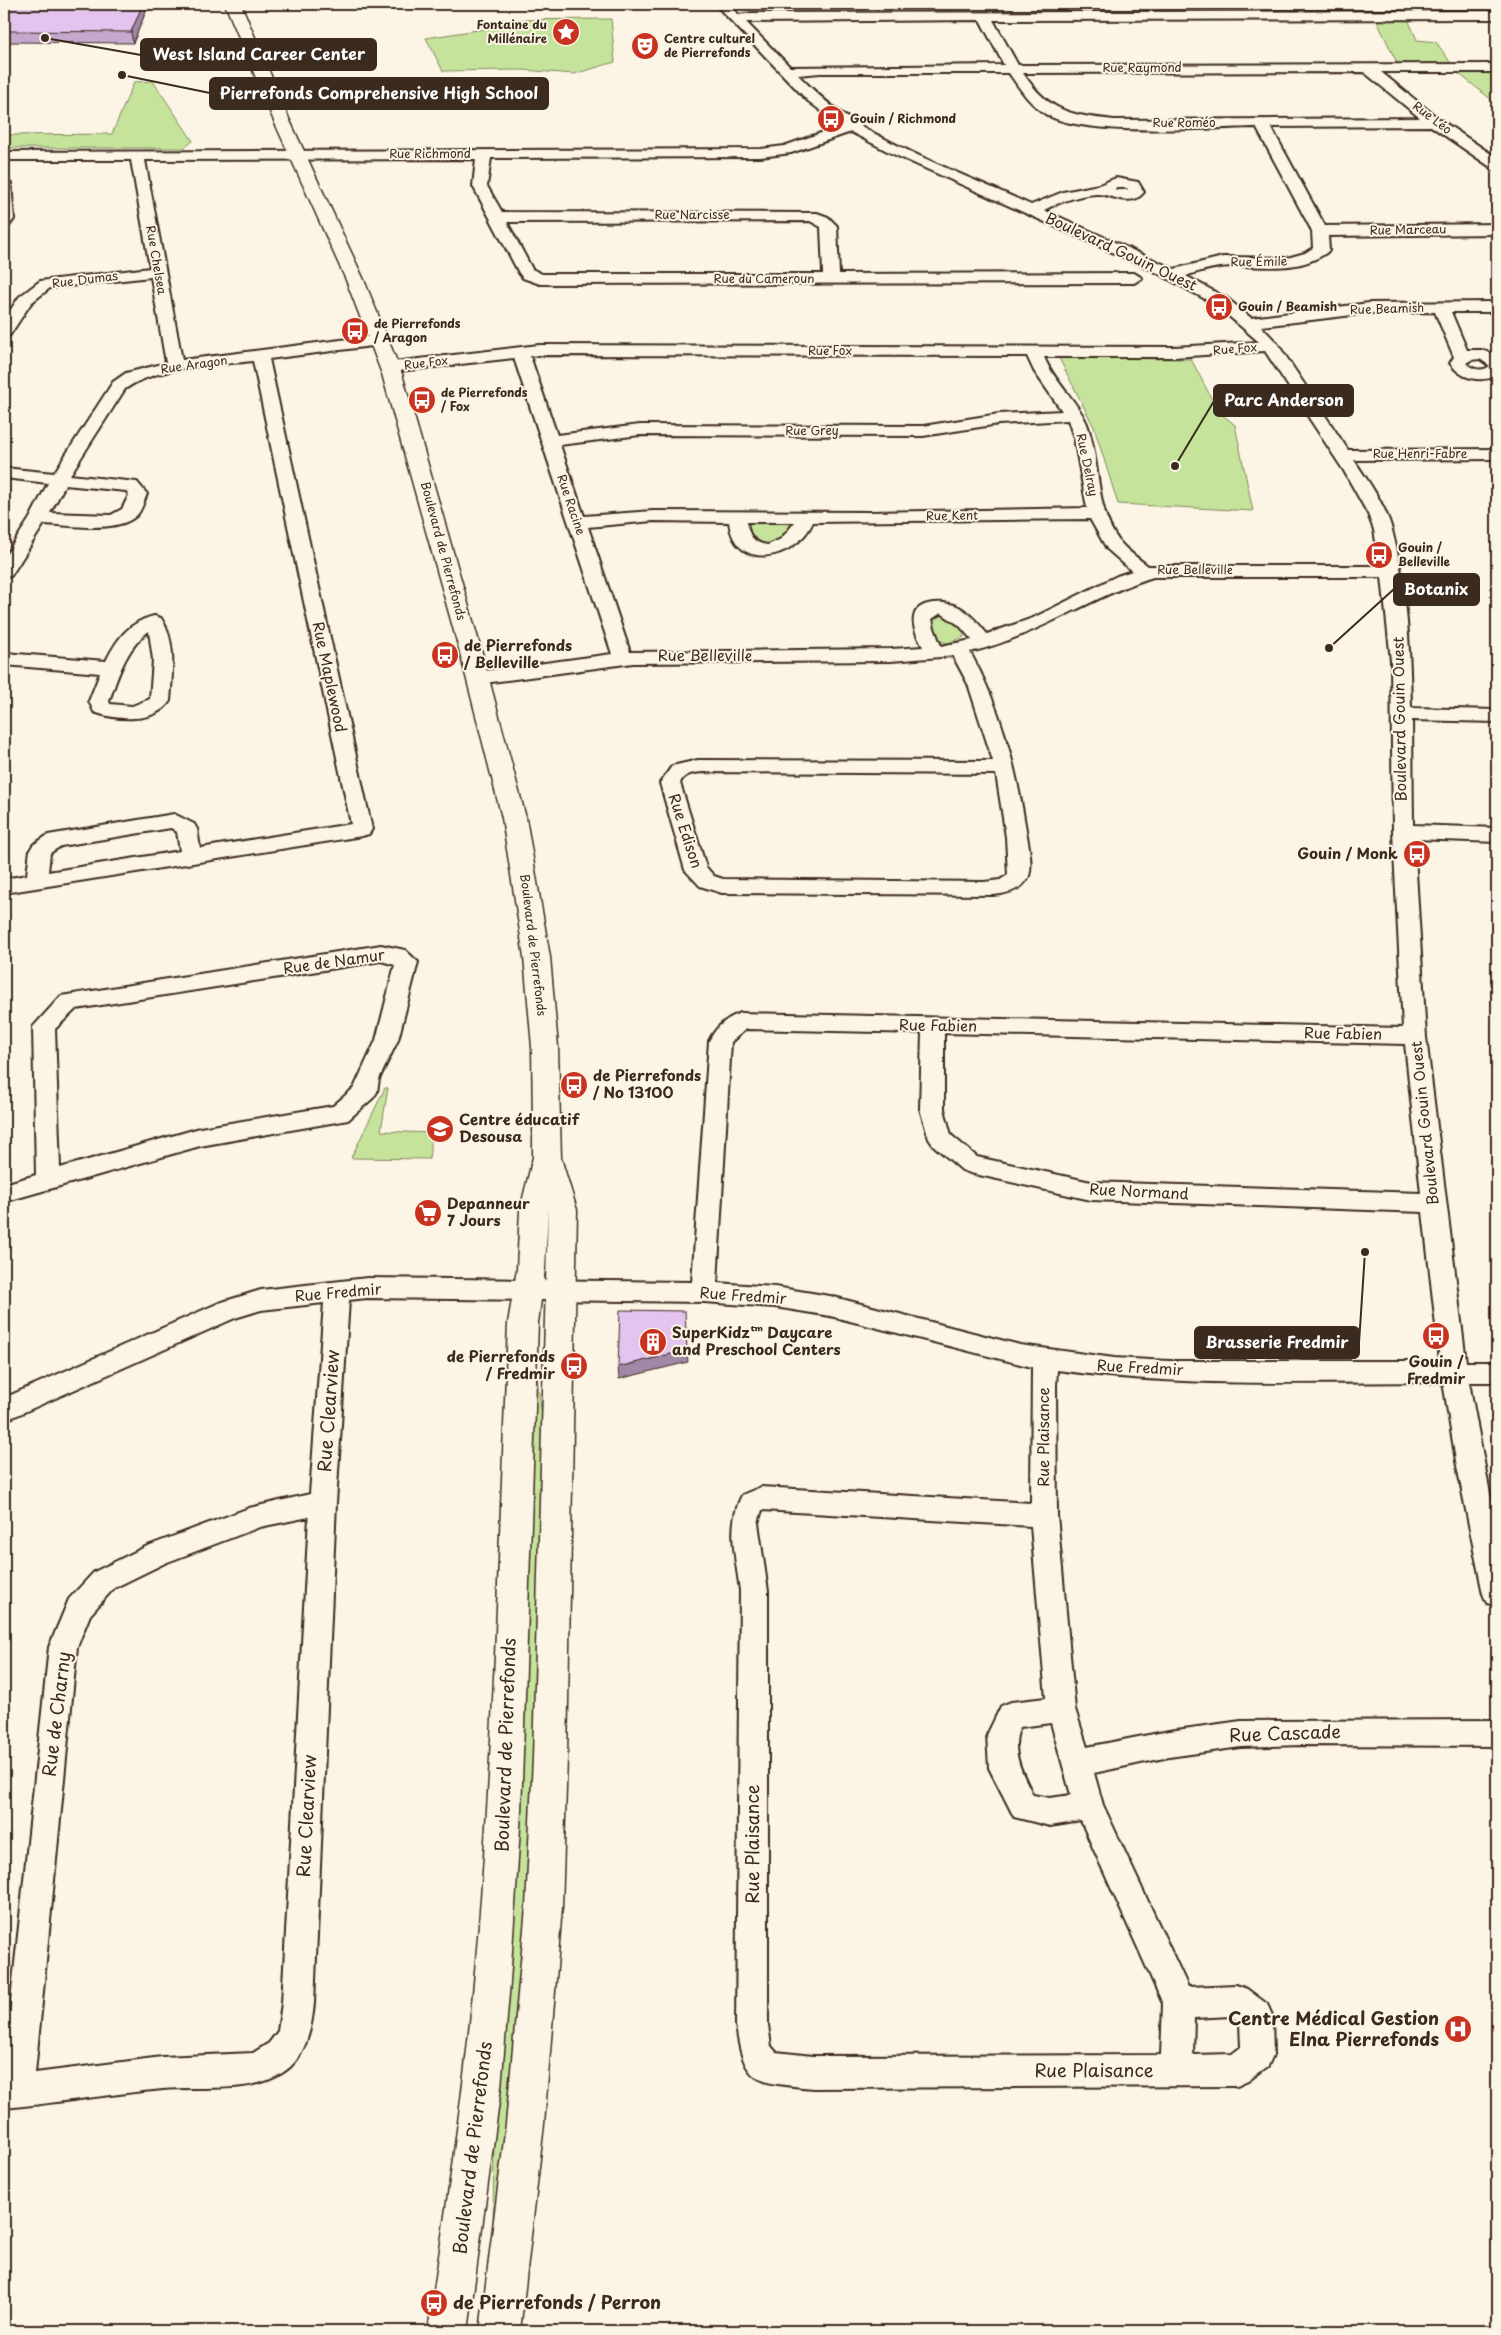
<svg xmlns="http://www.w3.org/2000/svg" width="1501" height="2335" font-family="'Playpen Sans',sans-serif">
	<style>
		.green { fill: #c5e39b; stroke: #80865c }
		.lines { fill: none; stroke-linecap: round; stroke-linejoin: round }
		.minor-casing { stroke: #3b2a1e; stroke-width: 4 }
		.major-casing { stroke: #3b2a1e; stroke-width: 3 }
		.minor { fill: #fcf5e5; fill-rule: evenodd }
		.major { fill: #fcf5e5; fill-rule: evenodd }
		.wall { fill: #c4a8ce; stroke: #3b2a1e }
		.shaded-wall { fill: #a088a7; stroke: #3b2a1e }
		.building { fill: #e4c3ef; stroke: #3b2a1e }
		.labels { text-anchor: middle; stroke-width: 4; stroke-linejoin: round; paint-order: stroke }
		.far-poi-label { font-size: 12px; font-weight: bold; fill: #3b2a1e; stroke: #fcf5e5; text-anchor: start }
		.far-street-label { font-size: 12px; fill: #3b2a1e; stroke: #fcf5e5 }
		.street-label { font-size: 15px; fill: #3b2a1e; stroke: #fcf5e5 }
		.poi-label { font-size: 15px; font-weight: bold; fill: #3b2a1e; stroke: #fcf5e5; text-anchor: start }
		.near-street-label { font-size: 18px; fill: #3b2a1e; stroke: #fcf5e5 }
		.near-poi-label { font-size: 18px; font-weight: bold; fill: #3b2a1e; stroke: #fcf5e5; text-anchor: end }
		.leader { fill: none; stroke: #3b2a1e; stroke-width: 2 }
		.callout-dot { fill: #3b2a1e; stroke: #fcf5e5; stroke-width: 2 }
		.callout { fill: #3b2a1e; stroke: #3b2a1e; stroke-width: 2 }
		.callout-label { font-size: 16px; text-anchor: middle; font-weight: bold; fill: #fff }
	</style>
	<rect width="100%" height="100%" fill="#fcf5e5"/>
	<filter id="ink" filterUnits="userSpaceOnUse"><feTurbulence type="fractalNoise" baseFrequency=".02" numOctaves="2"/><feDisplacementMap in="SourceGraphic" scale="10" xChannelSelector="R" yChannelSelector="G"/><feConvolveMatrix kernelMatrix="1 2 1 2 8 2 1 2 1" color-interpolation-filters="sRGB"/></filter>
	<g filter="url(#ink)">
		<path class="green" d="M 1375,17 L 1407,17 L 1417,40 L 1436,42 L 1453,66 L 1399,67 Z
			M 611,19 L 615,62 L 574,74 L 523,70 L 443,71 L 426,38 L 497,27 L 500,20 Z
			M 1453,69 L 1497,69 L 1497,104 Z
			M 153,81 L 193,141 L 184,148 L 4,148 L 4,135 L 112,134 L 134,82 Z
			M 1059,358 L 1191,359 L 1218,411 L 1235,425 L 1253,511 L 1118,504 L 1094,427 Z
			M 757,522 L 787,522 L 791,527 L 780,541 L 771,546 C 757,544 752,540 747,527 L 750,523 Z
			M 939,613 L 954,618 L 964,631 L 964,637 L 948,643 L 939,641 L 931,619 Z
			M 385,1088 L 388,1088 L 381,1131 L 432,1133 L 429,1159 L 351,1158 Z
			M 535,1377 L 537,1377 L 544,1433 L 533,1815 L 521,2000 L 493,2230 L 494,2125 Z"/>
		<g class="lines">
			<g class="minor-casing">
				<path id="minor" d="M 715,4 L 728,4 L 739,15 L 751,13 L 1492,11 L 1497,13 L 1497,18 L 1492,19 L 993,20 L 1018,65 L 1497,64 L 1497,72 L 1381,72 L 1439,119 L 1497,158 L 1497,171 L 1492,170 L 1489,166 L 1431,126 L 1271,127 L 1325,226 L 1497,224 L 1497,234 L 1328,236 L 1329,250 L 1326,253 C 1298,272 1268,266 1235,266 C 1218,266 1202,270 1186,276 L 1228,299 L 1251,318 L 1369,303 L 1497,302 L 1497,312 L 1451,312 L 1467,350 L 1481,350 L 1497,355 L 1497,376 C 1479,383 1461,379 1450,363 L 1454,357 L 1435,312 L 1369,313 L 1261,326 L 1277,343 L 1348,450 L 1497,449 L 1497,459 L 1354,460 C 1368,481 1386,506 1392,530 C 1407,587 1410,650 1411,708 L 1497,710 L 1497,722 L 1412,720 L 1413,825 L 1497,828 L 1497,842 L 1414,839 L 1426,1037 L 1466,1362 L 1497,1362 L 1497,1382 L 1469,1382 L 1497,1531 L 1497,1606 L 1487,1603 L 1483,1594 L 1456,1461 L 1443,1382 C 1314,1382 1184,1388 1057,1370 L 1056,1386 L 1057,1515 L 1075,1709 L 1087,1747 L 1169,1731 L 1241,1721 L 1497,1720 L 1497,1746 L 1302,1745 L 1241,1747 L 1169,1757 L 1094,1773 L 1103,1805 L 1188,1987 L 1236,1985 L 1247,1989 L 1267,2004 L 1272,2015 L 1273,2055 L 1268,2066 L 1248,2081 L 1237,2086 L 813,2088 C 757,2082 744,2086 736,2025 L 740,1591 C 736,1557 726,1527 742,1495 L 761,1487 L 1031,1503 L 1032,1367 L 830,1316 L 775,1307 L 704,1302 L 367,1298 L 349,1300 L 336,1503 L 314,2003 C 312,2026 306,2057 285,2071 C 251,2095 202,2085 163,2089 C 110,2094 57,2103 4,2108 L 4,2065 L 49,1647 L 69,1599 L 94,1572 L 145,1547 L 249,1508 L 310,1494 L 324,1303 L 261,1310 L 235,1318 L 4,1421 L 4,1398 L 219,1303 L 261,1290 L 367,1278 L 692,1282 L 709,1041 C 716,1027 726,1018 741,1013 L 1403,1028 L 1393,832 L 1391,661 L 1382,577 L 1153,577 C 1090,597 1035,637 970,652 C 1001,708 1016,767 1026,830 C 1028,843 1033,863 1029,876 C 1023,890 1007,894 993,895 L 722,893 L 700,886 L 685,870 L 660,783 L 672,766 L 698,760 L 993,761 L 968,684 L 953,656 L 891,661 L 633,663 L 477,684 L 470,682 L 467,678 L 470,674 L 477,672 L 612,654 L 514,358 L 390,372 L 384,371 L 382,367 L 384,363 L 539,345 L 1174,347 L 1259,342 L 1216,305 L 1152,270 L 891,153 L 851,132 L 791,153 L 761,157 L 491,158 L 487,186 L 502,212 L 817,213 L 828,217 L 837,226 L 839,274 L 1134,273 L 1142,278 L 1134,283 L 540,284 L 523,278 L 519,273 L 473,186 L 476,159 L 145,160 L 182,360 L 380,335 L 388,340 L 380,345 L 269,359 L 372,829 L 369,834 L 362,836 L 4,893 L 4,879 L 27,875 L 30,850 L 33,845 L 48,835 L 174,814 L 194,824 L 197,829 L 200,848 L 351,824 L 253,361 C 212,366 160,365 125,389 L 70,475 L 137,482 L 147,494 C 144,500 142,510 137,515 C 118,534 69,525 44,524 L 11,576 L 4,577 L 4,558 L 30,518 L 48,483 L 4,478 L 4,468 L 54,473 L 113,382 L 126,373 L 166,363 L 151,277 L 50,288 L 31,303 L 10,335 L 4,337 L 4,320 L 19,297 L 40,281 L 150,268 L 131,160 L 4,160 L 4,152 L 761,149 L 784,146 L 841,126 L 808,101 ZM 980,20 L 1004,65 L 790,67 L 746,22 ZM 1364,72 L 1420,118 L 1114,120 C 1070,115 1049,112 1023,73 ZM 820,73 L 1009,73 C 1020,89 1030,105 1047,115 C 1087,137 1207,128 1256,127 L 1312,231 L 1313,248 L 1305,253 L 1287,258 L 1223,257 L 1174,269 L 1044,210 C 1060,202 1078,195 1096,194 C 1110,193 1131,209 1144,192 L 1138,182 L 1116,178 L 1099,185 L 1063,192 L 1031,205 C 972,178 910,155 854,122 C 833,109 815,92 798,75 ZM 1117,187 L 1127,188 L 1128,190 L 1116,190 L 1115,188 ZM 810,221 L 821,227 L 823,274 L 542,274 L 532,269 L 507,222 ZM 1265,351 L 1344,471 L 1368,514 L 1374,530 L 1380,566 L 1148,566 C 1138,558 1127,551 1119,541 C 1094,508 1101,462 1087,424 C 1077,400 1054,382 1044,357 L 1174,357 ZM 539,355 L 1027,356 L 1034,371 L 1062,411 L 999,414 L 923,426 L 640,425 L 557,435 L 530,356 ZM 1480,359 L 1490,366 C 1482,372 1473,370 1466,363 L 1471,360 ZM 1068,420 L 1074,438 L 1087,508 L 870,512 L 653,511 L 584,516 L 560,445 L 640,435 L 923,436 L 999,424 ZM 65,485 L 126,491 L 129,495 L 122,509 L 111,515 L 50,513 ZM 1090,519 L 1107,549 L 1132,571 L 1117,576 L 1033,618 L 987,634 C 979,624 970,613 959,607 C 947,601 917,599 914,617 C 912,627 918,638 923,647 L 891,649 L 630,652 L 588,527 L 653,521 L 729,522 C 735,573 796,560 813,522 ZM 747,522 L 795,522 L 781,539 L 768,545 C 754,544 748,535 747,522 ZM 941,613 L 959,625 L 972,640 L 941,646 L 934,628 L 932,619 ZM 703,772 L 996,774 L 1006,837 L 1008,875 L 1000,880 L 984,882 L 723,879 L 714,876 L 706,867 L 680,783 C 684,773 694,773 703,772 ZM 171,828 L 177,832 L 180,851 L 48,872 L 50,853 L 61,846 ZM 746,1029 L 922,1033 L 920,1109 L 929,1139 L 933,1145 L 962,1170 L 970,1173 L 1091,1200 L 1423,1212 L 1440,1361 L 1169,1361 L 1114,1358 L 1020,1345 L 830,1296 L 775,1287 L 717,1283 L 731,1042 ZM 944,1033 L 1405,1044 L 1421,1193 L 1091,1182 L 977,1157 L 951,1135 L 944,1109 ZM 762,1510 L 1031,1526 L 1046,1698 L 1011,1702 L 1001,1706 L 987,1735 L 989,1768 L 1014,1817 L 1050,1826 L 1081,1821 L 1163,2004 L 1161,2055 L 813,2056 L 776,2052 L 771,2046 L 768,2025 L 768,1591 L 758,1523 ZM 309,1517 L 282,2003 L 278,2031 L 269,2043 L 253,2053 L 162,2057 L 35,2073 L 77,1647 L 90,1615 L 114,1588 L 165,1563 L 260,1527 ZM 1051,1723 L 1071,1795 L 1050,1798 L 1033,1795 C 1023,1775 1009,1750 1020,1727 ZM 1231,2016 L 1240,2023 L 1241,2047 L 1232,2054 L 1193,2055 L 1194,2018 Z
					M 4,179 L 11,183 L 14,219 L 9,226 L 4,228 Z
					M 154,616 L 161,618 C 177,642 172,674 170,701 C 155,724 116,720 94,712 L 89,701 L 100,673 L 4,665 L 4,653 L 106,661 C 117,639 129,622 154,616 ZM 149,631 L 153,660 L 150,699 L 132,706 L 110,704 L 109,701 C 118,676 126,648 149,631 Z
					M 381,945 L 405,950 L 418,962 L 398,1040 L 379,1079 L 377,1092 L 373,1098 L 348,1120 L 200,1146 L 4,1202 L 4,1184 L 36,1175 L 33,1027 L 61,996 ZM 381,961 L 395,965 L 376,1040 L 354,1088 L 333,1106 L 200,1128 L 60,1168 L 55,1029 L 76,1009 Z"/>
			</g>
			<g class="major-casing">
				<path id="major" d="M 225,4 L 241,4 L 290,121 L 364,280 L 402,374 L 481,649 L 526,818 L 550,957 L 558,1047 L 561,1158 L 577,1210 L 567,1758 L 562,1907 L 544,2124 L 520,2331 L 480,2331 L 506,2124 L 526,1907 L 533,1758 L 548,1208 L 545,1269 L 538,1323 L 521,1812 L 510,1982 L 501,2087 L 468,2331 L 428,2331 C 445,2215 463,2100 474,1983 C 494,1764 499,1543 508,1323 L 517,1269 L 520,1210 L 533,1157 L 533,1125 L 532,1047 L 524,957 L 502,818 L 459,649 L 382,374 L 346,280 L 274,121 Z"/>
			</g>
			<use href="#minor" class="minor"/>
			<use href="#major" class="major"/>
		</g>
		<path class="wall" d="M 4,4 L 149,4 L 133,43 L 10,42 L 4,58 Z"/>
		<path class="shaded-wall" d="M 143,4 L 149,4 L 133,43 L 131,32 Z
			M 8,31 L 10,42 L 4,58 L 4,40 Z
			M 687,1350 L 688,1362 L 619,1379 L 618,1367 Z"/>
		<path class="building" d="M 4,4 L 143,4 L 131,32 L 8,31 L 4,40 Z
			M 620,1310 L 685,1311 L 687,1350 L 618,1367 Z"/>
	</g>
	<defs>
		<g id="sight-disc" transform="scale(1.4375)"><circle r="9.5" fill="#c8321e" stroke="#fcf5e5"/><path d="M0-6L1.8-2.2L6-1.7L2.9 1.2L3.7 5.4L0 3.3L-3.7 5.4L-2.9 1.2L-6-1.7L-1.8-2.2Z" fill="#fff"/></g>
		<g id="theatre-disc" transform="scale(1.4375)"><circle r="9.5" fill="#c8321e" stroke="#fcf5e5"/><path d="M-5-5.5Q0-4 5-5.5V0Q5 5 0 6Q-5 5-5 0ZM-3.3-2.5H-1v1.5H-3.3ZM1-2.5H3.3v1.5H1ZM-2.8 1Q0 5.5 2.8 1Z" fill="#fff"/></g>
		<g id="bus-disc" transform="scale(1.4375)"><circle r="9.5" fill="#c8321e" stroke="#fcf5e5"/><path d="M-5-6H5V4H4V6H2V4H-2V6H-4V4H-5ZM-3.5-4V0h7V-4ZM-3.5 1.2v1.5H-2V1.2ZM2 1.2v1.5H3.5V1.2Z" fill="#fff"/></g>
		<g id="school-disc" transform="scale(1.4375)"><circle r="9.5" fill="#c8321e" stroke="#fcf5e5"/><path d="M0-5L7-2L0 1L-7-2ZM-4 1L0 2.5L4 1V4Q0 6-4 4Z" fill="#fff"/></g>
		<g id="supermarket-disc" transform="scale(1.4375)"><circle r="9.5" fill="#c8321e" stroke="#fcf5e5"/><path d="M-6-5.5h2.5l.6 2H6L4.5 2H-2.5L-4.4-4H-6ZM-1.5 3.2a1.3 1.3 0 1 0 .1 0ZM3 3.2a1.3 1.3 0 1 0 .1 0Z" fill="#fff"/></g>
		<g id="building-disc" transform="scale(1.4375)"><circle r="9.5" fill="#c8321e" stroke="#fcf5e5"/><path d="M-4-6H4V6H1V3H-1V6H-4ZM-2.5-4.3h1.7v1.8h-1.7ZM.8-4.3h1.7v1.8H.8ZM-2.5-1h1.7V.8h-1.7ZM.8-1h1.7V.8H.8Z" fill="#fff"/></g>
		<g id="hospital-disc" transform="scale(1.4375)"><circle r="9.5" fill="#c8321e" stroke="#fcf5e5"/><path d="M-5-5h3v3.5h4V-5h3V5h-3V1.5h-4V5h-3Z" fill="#fff"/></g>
	</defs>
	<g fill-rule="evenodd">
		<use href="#sight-disc" x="566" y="32"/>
		<use href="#theatre-disc" x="645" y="46"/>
		<use href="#bus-disc" x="831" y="119"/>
		<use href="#bus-disc" x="1219" y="307"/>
		<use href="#bus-disc" x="355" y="331"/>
		<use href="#bus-disc" x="422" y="400"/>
		<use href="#bus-disc" x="1379" y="555"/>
		<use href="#bus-disc" x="445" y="655"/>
		<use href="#bus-disc" x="1417" y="854"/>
		<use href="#bus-disc" x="574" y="1085"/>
		<use href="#school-disc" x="440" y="1129"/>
		<use href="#supermarket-disc" x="428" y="1213"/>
		<use href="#bus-disc" x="1436" y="1336"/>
		<use href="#building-disc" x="653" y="1342"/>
		<use href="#bus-disc" x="574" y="1366"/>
		<use href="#hospital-disc" x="1458" y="2029"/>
		<use href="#bus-disc" x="434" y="2303"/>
	</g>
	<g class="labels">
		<g class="far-poi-label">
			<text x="547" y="29" text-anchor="end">Fontaine du<tspan x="547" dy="14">Millénaire</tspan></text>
			<text x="664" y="43">Centre culturel<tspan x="664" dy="14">de Pierrefonds</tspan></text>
			<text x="850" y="123">Gouin / Richmond</text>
			<text x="1238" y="311">Gouin / Beamish</text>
			<text x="374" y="328">de Pierrefonds<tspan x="374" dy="14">/ Aragon</tspan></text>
			<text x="441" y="397">de Pierrefonds<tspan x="441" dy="14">/ Fox</tspan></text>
			<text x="1398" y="552">Gouin /<tspan x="1398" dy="14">Belleville</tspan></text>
		</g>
		<g class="far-street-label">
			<text x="1142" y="72">Rue Raymond</text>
			<text transform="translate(1432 118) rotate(37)" y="4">Rue Léo</text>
			<text x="1184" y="127">Rue Roméo</text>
			<text x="430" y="158">Rue Richmond</text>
			<text x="692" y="219">Rue Narcisse</text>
			<text transform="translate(1408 230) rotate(-1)" y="4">Rue Marceau</text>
			<text transform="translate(156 260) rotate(80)" y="4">Rue Chelsea</text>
			<text transform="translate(1259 262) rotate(-1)" y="4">Rue Émile</text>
			<text x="764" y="283">Rue du Cameroun</text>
			<text transform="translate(85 280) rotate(-7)" y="4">Rue Dumas</text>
			<text transform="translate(1387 309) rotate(-2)" y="4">Rue Beamish</text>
			<text transform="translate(1235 349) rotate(-5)" y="4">Rue Fox</text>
			<text x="830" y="355">Rue Fox</text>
			<text transform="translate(426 363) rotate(-7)" y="4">Rue Fox</text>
			<text transform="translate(194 365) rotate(-8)" y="4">Rue Aragon</text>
			<text x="812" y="435">Rue Grey</text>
			<text x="1420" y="458">Rue Henri-Fabre</text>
			<text transform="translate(1087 465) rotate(78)" y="4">Rue Delray</text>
			<text transform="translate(571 505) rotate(71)" y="4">Rue Racine</text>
			<text transform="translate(952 516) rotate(-1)" y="4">Rue Kent</text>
			<text transform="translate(443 551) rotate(75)" y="4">Boulevard de Pierrefonds</text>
			<text x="1195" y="574">Rue Belleville</text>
			<text transform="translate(533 945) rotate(83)" y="4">Boulevard de Pierrefonds</text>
		</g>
		<g class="street-label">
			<text transform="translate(1121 252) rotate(25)" y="5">Boulevard Gouin Ouest</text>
			<text x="705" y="661">Rue Belleville</text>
			<text transform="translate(329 677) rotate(78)" y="5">Rue Maplewood</text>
			<text transform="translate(1400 719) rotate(-91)" y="5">Boulevard Gouin Ouest</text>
			<text transform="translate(685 831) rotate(72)" y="5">Rue Edison</text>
			<text transform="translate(334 962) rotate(-8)" y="5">Rue de Namur</text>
			<text transform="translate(938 1026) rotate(1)" y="5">Rue Fabien</text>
			<text transform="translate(1343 1034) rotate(1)" y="5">Rue Fabien</text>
			<text transform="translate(1425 1123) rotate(-96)" y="5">Boulevard Gouin Ouest</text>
			<text transform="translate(1139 1192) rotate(3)" y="5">Rue Normand</text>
			<text transform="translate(338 1293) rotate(-5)" y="5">Rue Fredmir</text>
			<text transform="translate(743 1296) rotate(4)" y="5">Rue Fredmir</text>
			<text transform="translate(1140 1368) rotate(3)" y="5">Rue Fredmir</text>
			<text transform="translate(1044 1437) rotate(-90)" y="5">Rue Plaisance</text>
		</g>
		<g class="poi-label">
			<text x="464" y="651">de Pierrefonds<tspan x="464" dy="17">/ Belleville</tspan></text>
			<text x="1398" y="859" text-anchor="end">Gouin / Monk</text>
			<text x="593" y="1081">de Pierrefonds<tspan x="593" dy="17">/ No 13100</tspan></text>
			<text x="459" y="1125">Centre éducatif<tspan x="459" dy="17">Desousa</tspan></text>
			<text x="447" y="1209">Depanneur<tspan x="447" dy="17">7 Jours</tspan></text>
			<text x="672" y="1338">SuperKidz™ Daycare<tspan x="672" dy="17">and Preschool Centers</tspan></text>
			<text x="555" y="1362" text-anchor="end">de Pierrefonds<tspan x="555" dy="17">/ Fredmir</tspan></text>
			<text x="1436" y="1367" text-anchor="middle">Gouin /<tspan x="1436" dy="17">Fredmir</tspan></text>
		</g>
		<g class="near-street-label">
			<text transform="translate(329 1411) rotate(-86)" y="6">Rue Clearview</text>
			<text transform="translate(57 1714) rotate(-83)" y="6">Rue de Charny</text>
			<text transform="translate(1285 1734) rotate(-2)" y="6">Rue Cascade</text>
			<text transform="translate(506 1745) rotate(-88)" y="6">Boulevard de Pierrefonds</text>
			<text transform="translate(307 1816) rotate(-87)" y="6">Rue Clearview</text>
			<text transform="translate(753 1844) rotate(-90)" y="6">Rue Plaisance</text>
			<text x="1094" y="2077">Rue Plaisance</text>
			<text transform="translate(473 2148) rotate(-83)" y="6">Boulevard de Pierrefonds</text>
		</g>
		<g class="near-poi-label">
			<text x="1439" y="2025">Centre Médical Gestion<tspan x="1439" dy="21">Elna Pierrefonds</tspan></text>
			<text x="453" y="2309" text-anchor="start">de Pierrefonds / Perron</text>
		</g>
	</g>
	<path class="leader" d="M45 38L141 55M122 75L210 93M1175 466L1214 401M1329 648L1394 589M1365 1252L1359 1343"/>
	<g class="callout-dot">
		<circle cx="45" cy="38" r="5"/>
		<circle cx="122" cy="75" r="5"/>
		<circle cx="1175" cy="466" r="5"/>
		<circle cx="1329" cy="648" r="5"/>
		<circle cx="1365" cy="1252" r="5"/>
	</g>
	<g class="callout">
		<rect x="141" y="39" width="235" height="31" rx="5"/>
		<rect x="210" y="78" width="338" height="31" rx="5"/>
		<rect x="1214" y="385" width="139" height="31" rx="5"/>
		<rect x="1394" y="574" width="85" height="31" rx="5"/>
		<rect x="1195" y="1327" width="164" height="31" rx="5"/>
	</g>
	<g class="callout-label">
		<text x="259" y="60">West Island Career Center</text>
		<text x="379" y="99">Pierrefonds Comprehensive High School</text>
		<text x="1284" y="406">Parc Anderson</text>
		<text x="1436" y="595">Botanix</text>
		<text x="1277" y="1348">Brasserie Fredmir</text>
	</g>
	<rect width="1501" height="2335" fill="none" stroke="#fcf5e5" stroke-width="20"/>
	<rect x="10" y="10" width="1481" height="2315" fill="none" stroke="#3b2a1e" stroke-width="2" filter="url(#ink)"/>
</svg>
